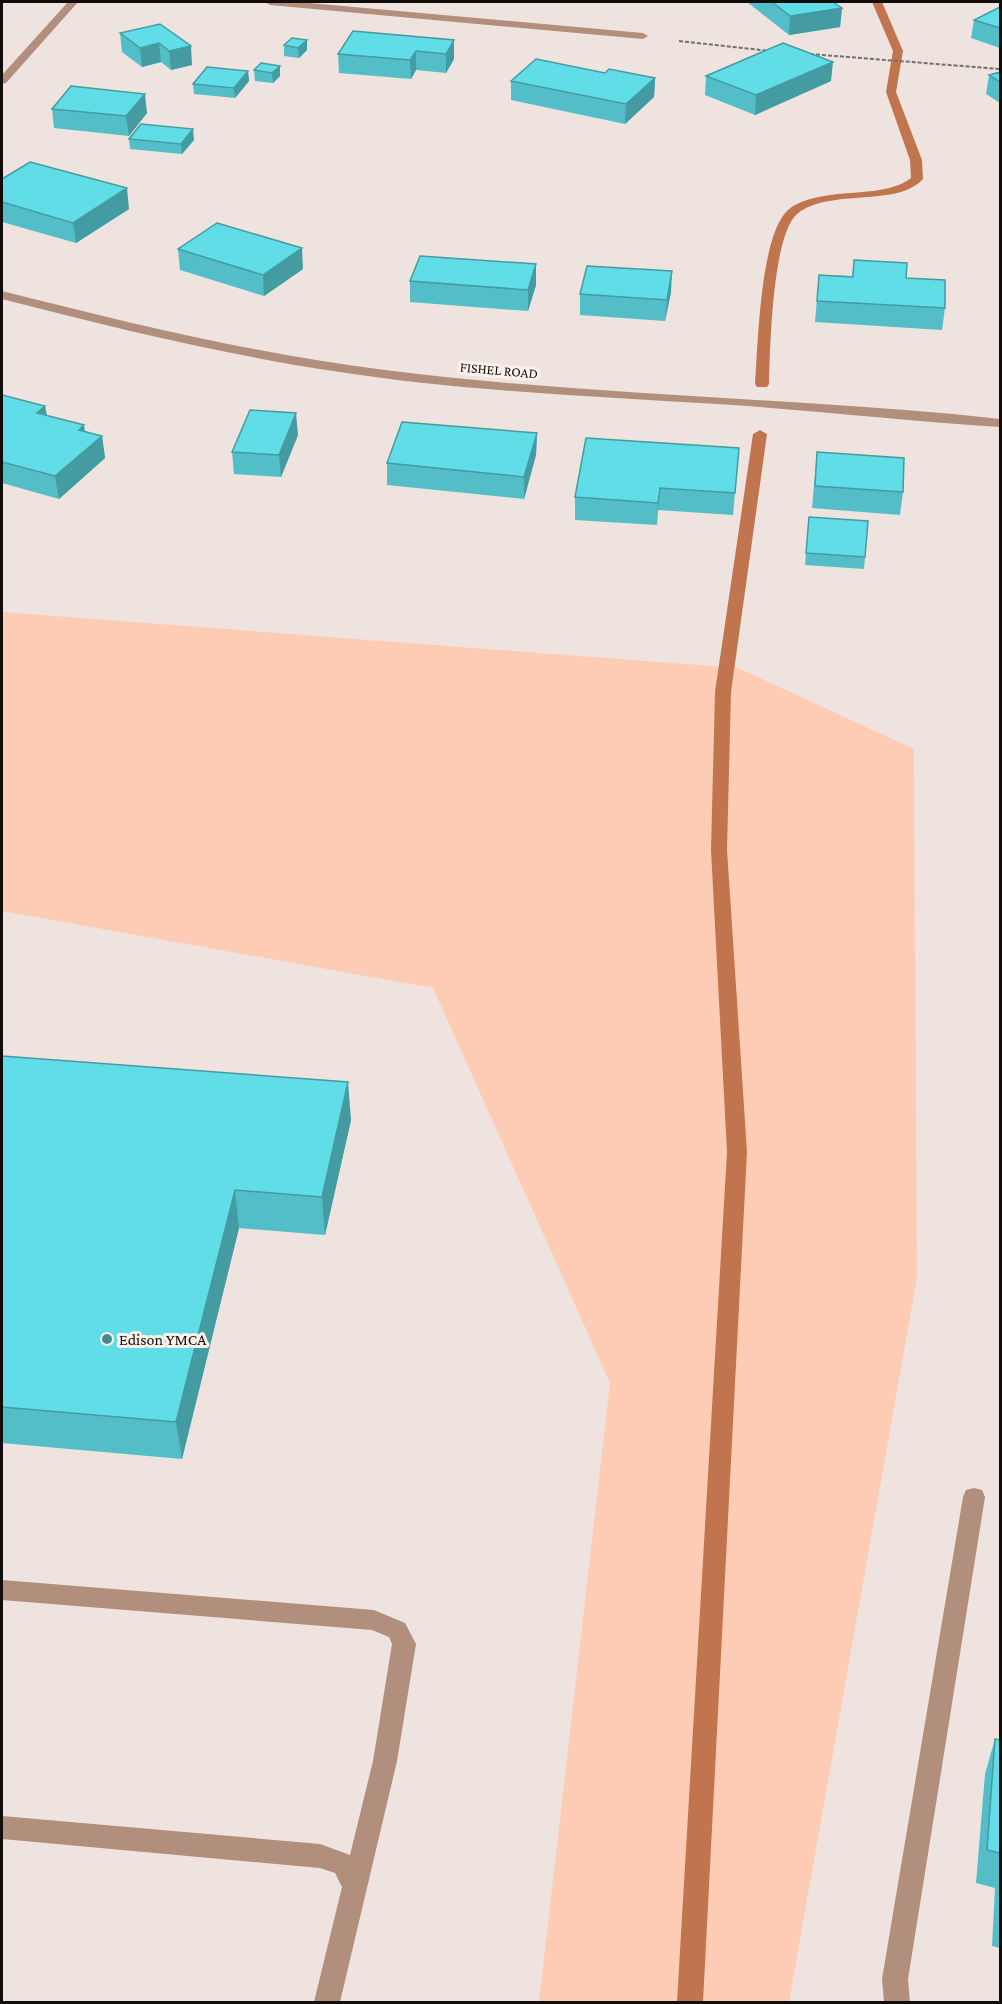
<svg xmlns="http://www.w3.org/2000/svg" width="1002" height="2004" font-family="'Crimson Pro',serif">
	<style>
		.green { fill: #feccb4 }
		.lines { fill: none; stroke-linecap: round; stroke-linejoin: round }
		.stream { fill: #c1754e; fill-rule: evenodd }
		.path { stroke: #756f6b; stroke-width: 2; stroke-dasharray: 4 2; stroke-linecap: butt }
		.lane { fill: #b28e7d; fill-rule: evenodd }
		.street { fill: #b28e7d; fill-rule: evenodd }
		.wall { fill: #53bec8 }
		.shaded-wall { fill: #449ba2 }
		.building { fill: #61dde8; stroke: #449ba2; stroke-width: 1.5 }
		.poi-dot { fill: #448b91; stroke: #fcf0eb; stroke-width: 2 }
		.labels { text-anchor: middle; stroke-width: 6; stroke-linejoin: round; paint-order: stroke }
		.far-street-label { font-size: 14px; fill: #100d0b; stroke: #fcf0eb }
		.poi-label { font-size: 16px; fill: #100d0b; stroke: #fcf0eb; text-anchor: start }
	</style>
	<rect width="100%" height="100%" fill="#eee3de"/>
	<path class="green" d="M 2,612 L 738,668 L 914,749 L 917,1278 L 789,2002 L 539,2002 L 610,1383 L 433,988 L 2,911 Z"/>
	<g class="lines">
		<path class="stream" d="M 872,2 L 882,2 L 903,51 L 896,92 L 922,160 L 923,179 C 909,194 887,195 868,197 C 846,199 815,199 797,214 C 772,236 770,350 769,384 L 767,387 L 757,387 L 755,384 C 758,345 760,235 788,210 C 799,200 817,197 831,195 C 857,191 890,194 911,178 L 910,160 L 886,92 L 893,51 Z
			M 760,430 L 767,434 L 731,692 L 727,850 L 747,1152 L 703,2002 L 677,2002 L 727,1152 L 711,850 L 715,692 L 753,434 Z"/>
		<path class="path" d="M 679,41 L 770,51
			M 810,54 L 1000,69"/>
		<path class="lane" d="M 974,1488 L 982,1490 L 985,1497 L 908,1979 L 910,2002 L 884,2002 L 882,1979 L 963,1497 L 966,1490 Z
			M 2,1580 L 374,1610 L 405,1623 L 416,1644 L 397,1761 L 340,2002 L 314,2002 L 342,1887 L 335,1873 L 320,1868 L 2,1839 L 2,1816 L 320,1844 L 350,1855 L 373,1761 L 392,1644 L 389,1637 L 372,1630 L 2,1600 Z"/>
		<path class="street" d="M 68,2 L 78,2 L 6,83 L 2,84 L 2,75 Z
			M 265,2 L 298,2 L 643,33 L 648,36 L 643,39 L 270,5 Z
			M 2,291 C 129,323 255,354 385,370 C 573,394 764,397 953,414 L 1000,419 L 1000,427 C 906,421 812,410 717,404 C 589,396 460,391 333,371 C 221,354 111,327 2,299 Z"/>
	</g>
	<path class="wall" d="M 747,2 L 833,2 L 842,8 L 840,27 L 789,35 Z
		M 1000,7 L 1000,48 L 971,38 L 974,20 Z
		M 160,24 L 192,65 L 171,70 L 161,62 L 142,67 L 122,52 L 120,33 Z
		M 307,40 L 307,50 L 299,58 L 284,56 L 284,45 Z
		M 454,40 L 454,59 L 446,73 L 416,70 L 411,79 L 339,73 L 338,54 Z
		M 280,66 L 280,76 L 273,83 L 255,81 L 254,70 Z
		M 248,71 L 249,81 L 235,98 L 194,94 L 193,84 Z
		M 1000,72 L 1000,103 L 986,94 L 989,75 Z
		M 605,73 L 655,78 L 654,97 L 625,124 L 511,100 L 511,81 Z
		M 706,76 L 831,81 L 755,115 L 705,95 Z
		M 52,109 L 147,113 L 129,136 L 54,128 Z
		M 129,139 L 194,140 L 182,154 L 130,149 Z
		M 2,179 L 129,209 L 76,243 L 2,222 Z
		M 178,249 L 303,269 L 264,296 L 180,270 Z
		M 854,260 L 906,278 L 945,308 L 942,330 L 815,322 L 819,275 L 852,276 Z
		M 410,281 L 536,285 L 528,311 L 410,302 Z
		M 671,292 L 665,321 L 580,315 L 580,294 Z
		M 2,395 L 45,406 L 47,415 L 85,431 L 102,436 L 105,458 L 59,499 L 2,483 Z
		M 537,433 L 536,455 L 524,499 L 387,485 L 387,463 Z
		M 298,435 L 281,477 L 234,474 L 232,452 Z
		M 739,448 L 733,515 L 658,510 L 657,525 L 575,520 L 575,497 Z
		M 817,452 L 903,492 L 900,515 L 812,508 Z
		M 809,517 L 865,557 L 864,569 L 805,565 Z
		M 2,1056 L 351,1120 L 325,1235 L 239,1228 L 182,1459 L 2,1443 Z
		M 995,1739 L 1000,1740 L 1000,1948 L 992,1946 L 995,1888 L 976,1883 L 985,1774 Z"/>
	<path class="shaded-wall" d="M 842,8 L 840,27 L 789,35 L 790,16 Z
		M 307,40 L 307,50 L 299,58 L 298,48 Z
		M 454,40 L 454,59 L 446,73 L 446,54 Z
		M 159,43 L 161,62 L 142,67 L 140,48 Z
		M 191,46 L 192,65 L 171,70 L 169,51 Z
		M 416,51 L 416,70 L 411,79 L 410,60 Z
		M 833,62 L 831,81 L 755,115 L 756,95 Z
		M 280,66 L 280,76 L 273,83 L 272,73 Z
		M 248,71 L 249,81 L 235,98 L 234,88 Z
		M 655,78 L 654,97 L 625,124 L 626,104 Z
		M 145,94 L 147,113 L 129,136 L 126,116 Z
		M 193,129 L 194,140 L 182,154 L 181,144 Z
		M 127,188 L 129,209 L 76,243 L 73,223 Z
		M 302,248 L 303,269 L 264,296 L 263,275 Z
		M 536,264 L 536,285 L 528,311 L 528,290 Z
		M 672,271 L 671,292 L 665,321 L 667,300 Z
		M 45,406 L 48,427 L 37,413 Z
		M 296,413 L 298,435 L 281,477 L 279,455 Z
		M 84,425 L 87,447 L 79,430 Z
		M 537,433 L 536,455 L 524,499 L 524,477 Z
		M 102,436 L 105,458 L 59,499 L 55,476 Z
		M 660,488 L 658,510 L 657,525 L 658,503 Z
		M 348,1082 L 351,1120 L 325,1235 L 322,1197 Z
		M 235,1190 L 239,1228 L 182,1459 L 176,1422 Z"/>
	<path class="building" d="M 772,2 L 833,2 L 842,8 L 790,16 Z
		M 1000,7 L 1000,28 L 974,20 Z
		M 160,24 L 191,46 L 169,51 L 159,43 L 140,48 L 120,33 Z
		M 353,31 L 454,40 L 446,54 L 416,51 L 410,60 L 338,54 Z
		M 292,38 L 307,40 L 298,48 L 284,45 Z
		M 783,43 L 833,62 L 756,95 L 706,76 Z
		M 536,59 L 605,73 L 609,69 L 655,78 L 626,104 L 511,81 Z
		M 261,63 L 280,66 L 272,73 L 254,70 Z
		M 207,67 L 248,71 L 234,88 L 193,84 Z
		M 1000,72 L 1000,82 L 989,75 Z
		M 71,86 L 145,94 L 126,116 L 52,109 Z
		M 141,124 L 193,129 L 181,144 L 129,139 Z
		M 30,162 L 127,188 L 73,223 L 2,202 L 2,179 Z
		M 217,223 L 302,248 L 263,275 L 178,249 Z
		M 420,256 L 536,264 L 528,290 L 410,281 Z
		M 854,260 L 907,263 L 906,278 L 945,280 L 945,308 L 817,301 L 819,275 L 853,277 Z
		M 587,266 L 672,271 L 667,300 L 580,294 Z
		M 2,395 L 45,406 L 37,413 L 84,425 L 79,430 L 102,436 L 55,476 L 2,462 Z
		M 250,410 L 296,413 L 279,455 L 232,452 Z
		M 402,422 L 537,433 L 524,477 L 387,463 Z
		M 586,438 L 739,448 L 735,493 L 660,488 L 658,503 L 575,497 Z
		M 817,452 L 904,458 L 903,492 L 815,486 Z
		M 809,517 L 868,521 L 865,557 L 806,553 Z
		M 2,1056 L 348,1082 L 322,1197 L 235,1190 L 176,1422 L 2,1407 Z
		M 995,1739 L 1000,1740 L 1000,1853 L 987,1850 Z"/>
	<circle class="poi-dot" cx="107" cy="1339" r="6"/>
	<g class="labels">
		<g class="far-street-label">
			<text transform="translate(499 370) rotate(5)" y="5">FISHEL ROAD</text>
		</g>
		<g class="poi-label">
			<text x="119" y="1345">Edison YMCA</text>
		</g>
	</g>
	<rect width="1002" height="2004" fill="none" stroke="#100d0b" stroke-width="6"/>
</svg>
